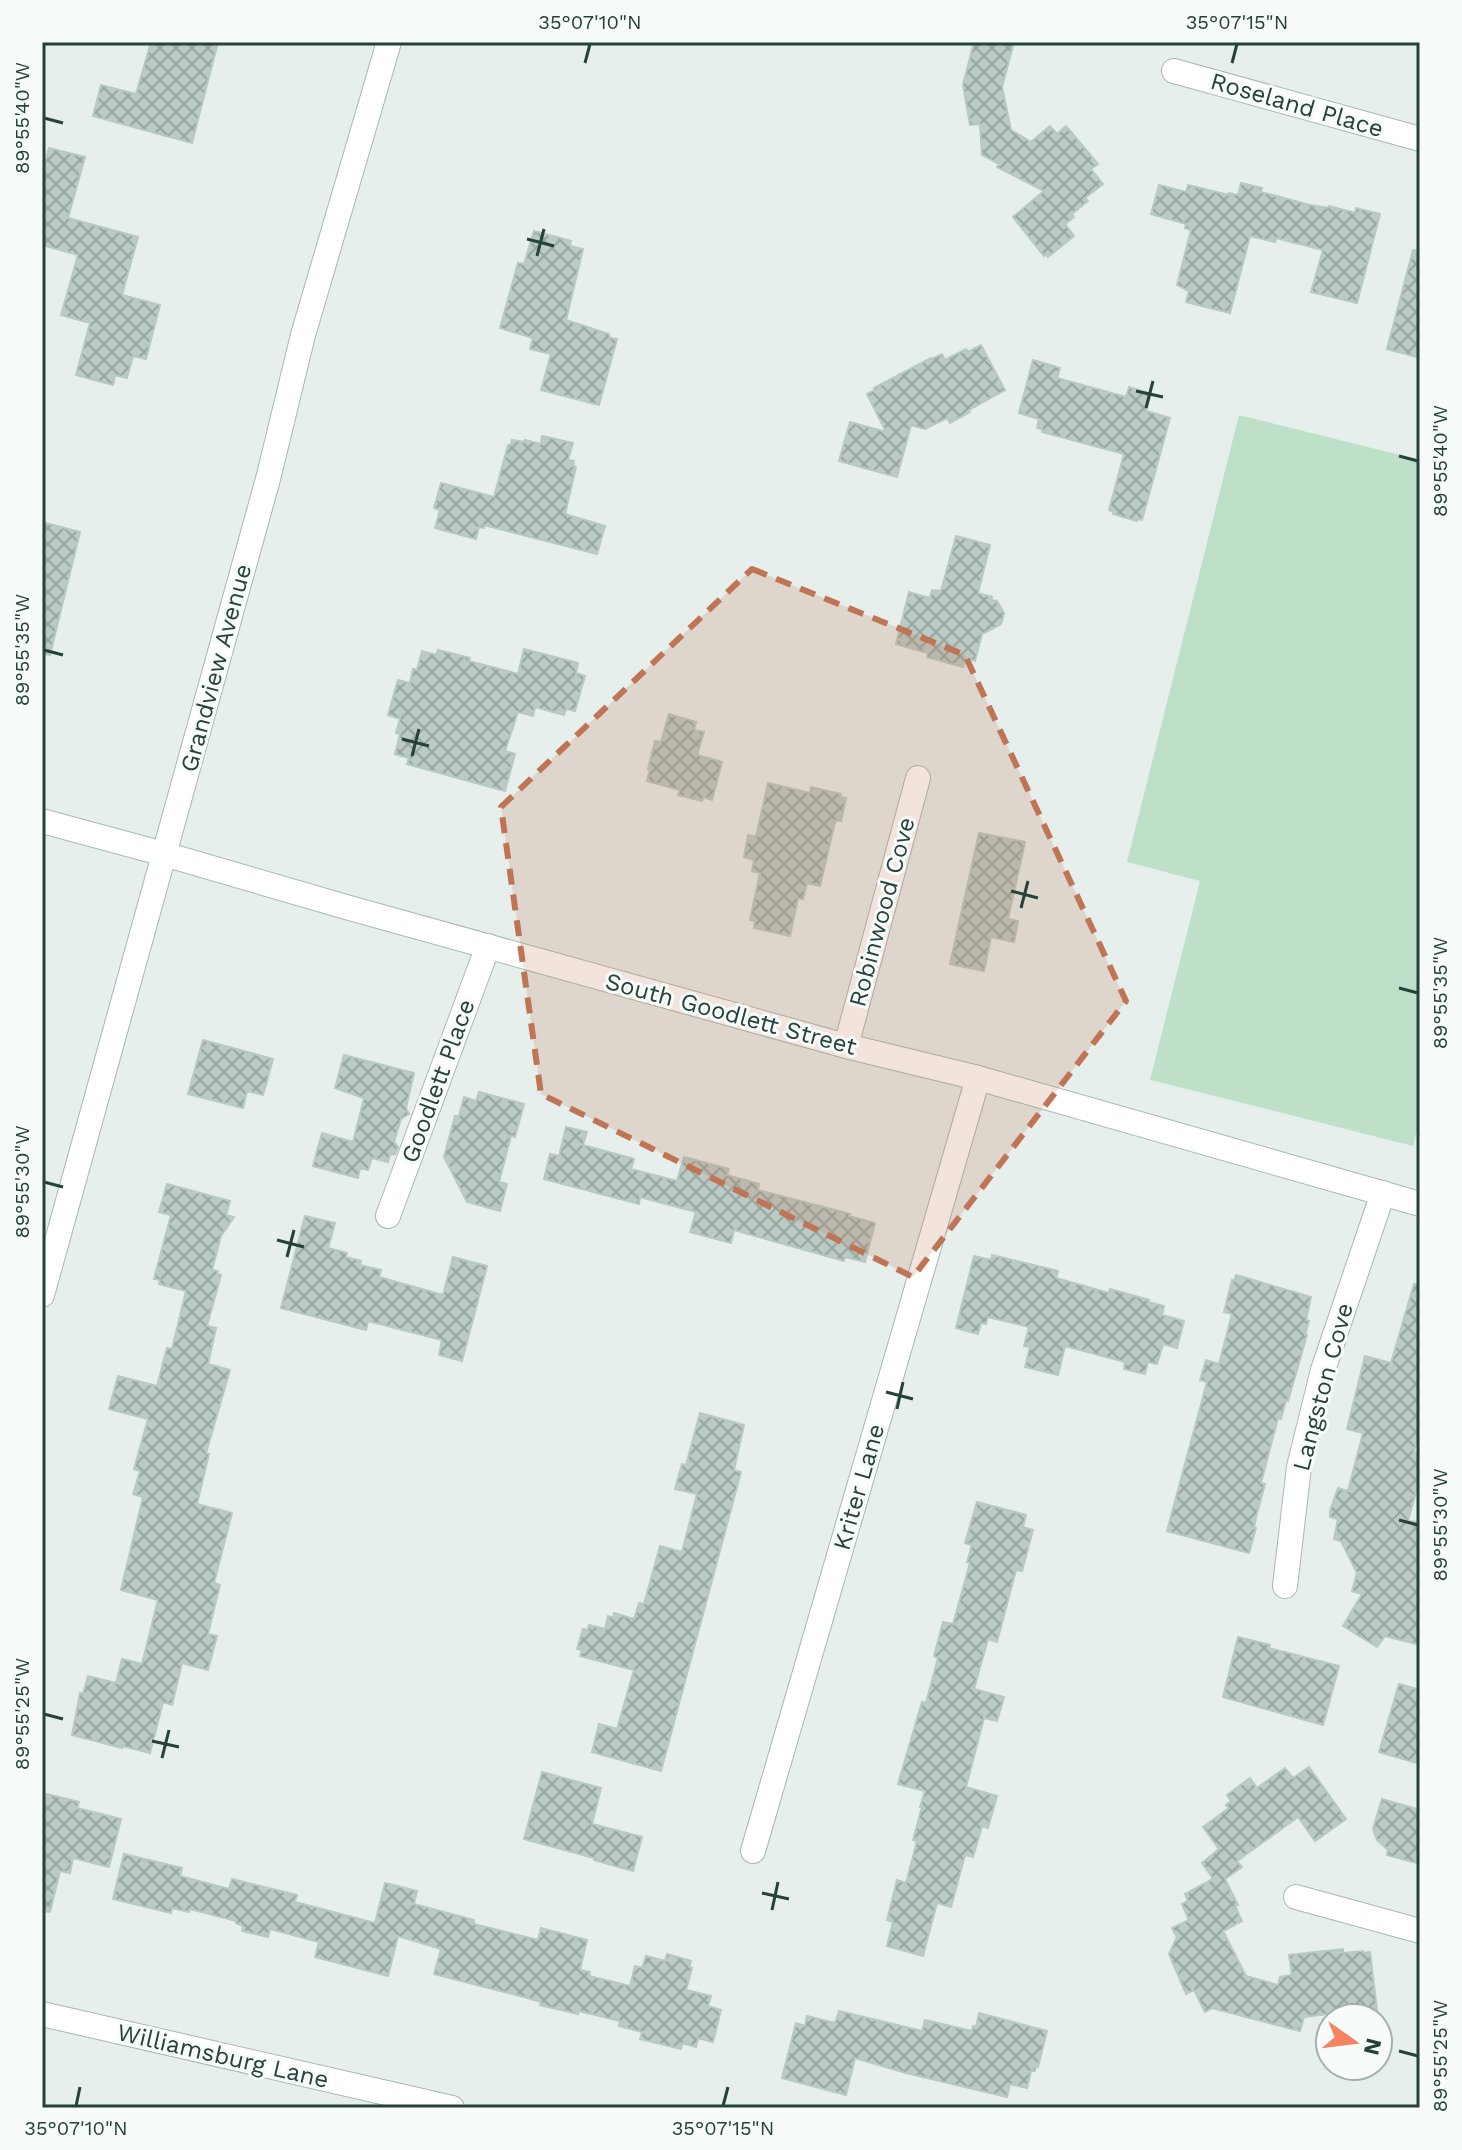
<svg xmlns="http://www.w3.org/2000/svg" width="1462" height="2150" font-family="'Work Sans',sans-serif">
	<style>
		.pitch { fill: #bfe0c8 }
		.building { fill: url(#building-cross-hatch); stroke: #b8c9c2; stroke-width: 2 }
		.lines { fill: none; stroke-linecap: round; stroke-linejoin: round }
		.street-casing { stroke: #a8b8b2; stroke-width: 26 }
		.secondary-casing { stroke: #a4bbb3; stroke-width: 26 }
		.street { stroke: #fff; stroke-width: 24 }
		.secondary { stroke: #fff; stroke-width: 24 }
		.marked { fill: #c07456; fill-opacity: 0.2; stroke: #c07456; stroke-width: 6; stroke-dasharray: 16 10; stroke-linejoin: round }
		.ticks { fill: none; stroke: #24423a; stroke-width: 3 }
		.labels { text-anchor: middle; stroke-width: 6; stroke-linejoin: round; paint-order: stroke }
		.street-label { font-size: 24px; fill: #24423a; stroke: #f7fbf9 }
		.neatline { fill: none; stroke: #24423a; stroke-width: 3 }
		.ticks-label { font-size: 20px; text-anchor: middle; fill: #24423a }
	</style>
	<defs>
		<pattern id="building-cross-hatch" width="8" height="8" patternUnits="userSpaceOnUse" patternTransform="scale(2)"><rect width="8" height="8" fill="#bbcac4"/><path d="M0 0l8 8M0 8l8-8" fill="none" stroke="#98a6a0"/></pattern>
	</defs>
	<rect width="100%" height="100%" fill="#e6efeb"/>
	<path class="pitch" d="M 1239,415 L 1420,460 L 1420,1118 L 1413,1146 L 1150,1080 L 1200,881 L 1127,862 Z"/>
	<path class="building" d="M 151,42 L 218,42 L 192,143 L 93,116 L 101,85 L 136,94 Z
		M 974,42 L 1014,42 L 1002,87 L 1011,130 L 1031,142 L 1050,126 L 1057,134 L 1066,126 L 1098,164 L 1091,169 L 1103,184 L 1085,198 L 1088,201 L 1072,214 L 1074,217 L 1065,224 L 1074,236 L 1048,257 L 1046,254 L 1044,256 L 1013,217 L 1044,191 L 997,167 L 999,164 L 982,155 L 980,124 L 970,125 L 963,85 Z
		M 49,148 L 85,157 L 68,218 L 138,237 L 122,295 L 160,305 L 146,359 L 133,356 L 127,378 L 115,375 L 113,385 L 76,375 L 90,323 L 61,315 L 78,255 L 42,245 L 42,173 Z
		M 1241,183 L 1262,188 L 1261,192 L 1310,205 L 1328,208 L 1329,206 L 1355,213 L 1356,208 L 1380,214 L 1357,303 L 1311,292 L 1323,250 L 1276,238 L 1275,242 L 1250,236 L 1230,313 L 1186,302 L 1189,291 L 1177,285 L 1191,230 L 1185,228 L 1186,224 L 1151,214 L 1159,185 L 1186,192 L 1188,185 L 1229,195 L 1229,193 L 1238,195 Z
		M 534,231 L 571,241 L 570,246 L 583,249 L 566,320 L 609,334 L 610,338 L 617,339 L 599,405 L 541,390 L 551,354 L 530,349 L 533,338 L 500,328 L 518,263 L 524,264 Z
		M 1413,250 L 1420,251 L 1420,358 L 1387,349 Z
		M 981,345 L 1005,390 L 969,410 L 970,412 L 950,423 L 947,418 L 925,429 L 911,425 L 897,477 L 839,461 L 850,422 L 886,432 L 867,394 L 875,390 L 874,388 L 931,358 L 932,359 L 942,354 L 945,360 L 966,349 L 968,352 Z
		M 1033,360 L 1060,368 L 1057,378 L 1126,397 L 1129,387 L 1151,394 L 1146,411 L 1170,418 L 1142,520 L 1138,519 L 1137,521 L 1113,514 L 1114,512 L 1109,510 L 1124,454 L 1042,432 L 1042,429 L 1037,428 L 1039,419 L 1019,413 Z
		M 542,436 L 573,443 L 568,460 L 574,461 L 573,466 L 576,467 L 565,514 L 605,526 L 597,554 L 484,525 L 484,528 L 479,527 L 476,539 L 435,528 L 440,510 L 434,508 L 441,483 L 494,497 L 508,445 L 511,445 L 512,440 L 524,442 L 525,440 L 541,444 Z
		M 42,522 L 80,532 L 50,655 L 42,654 Z
		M 956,536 L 990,545 L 978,593 L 992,597 L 991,600 L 997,601 L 1004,613 L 1001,624 L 982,634 L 975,661 L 966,658 L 963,667 L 927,657 L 928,653 L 896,644 L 909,592 L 930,598 L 932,590 L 941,591 Z
		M 524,649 L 578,663 L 576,673 L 585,676 L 575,711 L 566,709 L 564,715 L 535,707 L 533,716 L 518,712 L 505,751 L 515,754 L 505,791 L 407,764 L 409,758 L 395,754 L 400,734 L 396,733 L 400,719 L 388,715 L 398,680 L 410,683 L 413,669 L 417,670 L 422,651 L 436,655 L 438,650 L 470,658 L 469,661 L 518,674 Z
		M 669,714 L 696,722 L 694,730 L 704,732 L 697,755 L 722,762 L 712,800 L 703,797 L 702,801 L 678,795 L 680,790 L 647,781 L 650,769 L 648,769 L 655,741 L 661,742 Z
		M 768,783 L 810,793 L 811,787 L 841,794 L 840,797 L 846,798 L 841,821 L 836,820 L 834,826 L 820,886 L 807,883 L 803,899 L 798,898 L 790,936 L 754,928 L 755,921 L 750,920 L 760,873 L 752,871 L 754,860 L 744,857 L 748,835 L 756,837 Z
		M 979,833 L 1025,842 L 1008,919 L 1018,921 L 1014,942 L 991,937 L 984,971 L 950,964 Z
		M 203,1040 L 273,1059 L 263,1095 L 247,1091 L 243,1108 L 188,1094 Z
		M 344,1055 L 414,1073 L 406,1108 L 409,1114 L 401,1119 L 394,1142 L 398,1147 L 395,1154 L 390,1155 L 388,1162 L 372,1158 L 368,1170 L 360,1168 L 358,1178 L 313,1166 L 322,1133 L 353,1142 L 364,1098 L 335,1088 Z
		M 479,1092 L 524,1104 L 515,1137 L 511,1136 L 499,1182 L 507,1184 L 500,1211 L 467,1202 L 444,1157 L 455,1116 L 459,1116 L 464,1097 L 476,1101 Z
		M 566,1127 L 587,1132 L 583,1145 L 634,1159 L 631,1169 L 677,1181 L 684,1157 L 729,1169 L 727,1175 L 759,1184 L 758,1190 L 850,1214 L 849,1216 L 875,1223 L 865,1262 L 845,1257 L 844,1261 L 734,1230 L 731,1243 L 690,1232 L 696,1212 L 640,1197 L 639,1204 L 544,1179 L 550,1154 L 559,1156 Z
		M 167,1184 L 230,1201 L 226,1215 L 234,1217 L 221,1236 L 212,1270 L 218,1271 L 217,1274 L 221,1275 L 207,1326 L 216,1328 L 208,1364 L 230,1370 L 206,1453 L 209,1454 L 197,1504 L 232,1513 L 214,1583 L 220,1585 L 208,1634 L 217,1636 L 208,1670 L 182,1663 L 172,1705 L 163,1702 L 150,1753 L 122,1746 L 122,1748 L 72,1735 L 80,1693 L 83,1694 L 88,1676 L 116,1683 L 122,1659 L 142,1664 L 158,1600 L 121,1590 L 143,1497 L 133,1494 L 140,1471 L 134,1469 L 148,1419 L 109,1409 L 118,1376 L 157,1386 L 167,1348 L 172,1349 L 186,1291 L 159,1284 L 160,1280 L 154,1279 L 171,1215 L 159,1212 Z
		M 305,1216 L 335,1223 L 328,1248 L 347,1253 L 346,1257 L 361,1261 L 360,1265 L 381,1270 L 379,1277 L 443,1295 L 453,1257 L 487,1266 L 462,1361 L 439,1355 L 442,1340 L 368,1321 L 366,1330 L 281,1308 Z
		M 992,1255 L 1058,1271 L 1056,1278 L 1109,1293 L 1110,1289 L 1149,1300 L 1148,1302 L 1164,1306 L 1162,1315 L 1184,1321 L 1177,1348 L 1163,1344 L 1157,1364 L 1148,1362 L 1145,1374 L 1124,1369 L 1125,1362 L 1065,1346 L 1058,1375 L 1025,1367 L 1030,1347 L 1024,1346 L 1029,1327 L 988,1317 L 986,1324 L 981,1323 L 978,1334 L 956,1328 L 974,1256 L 991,1260 Z
		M 1236,1275 L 1311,1297 L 1306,1320 L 1309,1321 L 1305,1335 L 1307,1335 L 1288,1401 L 1286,1400 L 1281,1419 L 1278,1418 L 1261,1483 L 1265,1484 L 1256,1517 L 1254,1528 L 1256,1528 L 1249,1553 L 1167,1531 L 1207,1382 L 1200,1380 L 1206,1360 L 1219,1364 L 1232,1314 L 1224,1312 L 1232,1280 L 1234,1281 Z
		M 1414,1284 L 1420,1285 L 1420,1430 L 1414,1452 L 1420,1454 L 1420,1478 L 1408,1521 L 1420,1522 L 1420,1645 L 1385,1636 L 1377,1647 L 1343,1626 L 1362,1594 L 1352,1591 L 1357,1573 L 1341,1541 L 1334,1539 L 1338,1519 L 1330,1517 L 1330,1511 L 1338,1488 L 1348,1491 L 1363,1433 L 1347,1429 L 1365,1356 L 1391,1363 Z
		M 700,1413 L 744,1425 L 734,1470 L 741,1472 L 661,1771 L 592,1752 L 599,1724 L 617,1729 L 634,1670 L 580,1656 L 582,1650 L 577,1649 L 583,1629 L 588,1630 L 589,1625 L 605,1629 L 608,1616 L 613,1618 L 614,1613 L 634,1619 L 639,1603 L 644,1604 L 660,1546 L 682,1552 L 697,1494 L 675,1489 L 682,1464 L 686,1465 Z
		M 977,1502 L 1026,1515 L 1023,1527 L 1033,1530 L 1022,1571 L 1016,1570 L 997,1642 L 988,1639 L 974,1689 L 1004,1697 L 997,1721 L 984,1718 L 966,1787 L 997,1796 L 988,1828 L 982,1826 L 973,1857 L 965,1855 L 951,1907 L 937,1903 L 923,1956 L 887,1946 L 893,1922 L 887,1920 L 897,1880 L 906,1883 L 917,1841 L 913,1840 L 922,1807 L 920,1807 L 925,1791 L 898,1784 L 922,1702 L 926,1703 L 938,1658 L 934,1656 L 943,1622 L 953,1624 L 970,1563 L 967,1562 L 972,1545 L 965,1543 Z
		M 1238,1637 L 1270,1645 L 1269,1648 L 1339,1666 L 1323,1725 L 1223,1697 Z
		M 1399,1684 L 1420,1690 L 1420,1764 L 1379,1752 Z
		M 1309,1767 L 1346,1819 L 1315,1841 L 1298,1817 L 1237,1861 L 1242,1867 L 1225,1879 L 1238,1905 L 1235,1906 L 1242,1921 L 1223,1931 L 1246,1976 L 1278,1985 L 1280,1977 L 1292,1975 L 1289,1955 L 1343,1949 L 1343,1953 L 1363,1951 L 1363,1953 L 1370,1952 L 1378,2018 L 1344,2018 L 1344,2012 L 1304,2017 L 1300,2031 L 1212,2008 L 1205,2012 L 1194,1990 L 1186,1994 L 1169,1954 L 1177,1937 L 1172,1928 L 1189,1920 L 1182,1904 L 1188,1901 L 1185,1894 L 1213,1879 L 1202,1863 L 1219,1849 L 1203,1827 L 1229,1808 L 1226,1805 L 1231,1801 L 1227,1795 L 1250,1778 L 1257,1788 L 1285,1768 L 1293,1778 Z
		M 542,1772 L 601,1788 L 592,1824 L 642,1837 L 633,1871 L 594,1860 L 594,1858 L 524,1839 Z
		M 47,1794 L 79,1802 L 77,1808 L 121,1819 L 109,1867 L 73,1858 L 70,1873 L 60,1871 L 50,1912 L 42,1911 L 42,1815 Z
		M 1382,1799 L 1420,1810 L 1420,1864 L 1387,1855 L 1388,1850 L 1377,1840 L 1373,1829 Z
		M 124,1854 L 182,1868 L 180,1876 L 229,1889 L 232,1879 L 297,1895 L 295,1902 L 375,1923 L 385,1883 L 417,1891 L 414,1904 L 474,1920 L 474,1924 L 538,1940 L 541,1928 L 587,1940 L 580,1970 L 590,1972 L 589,1976 L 630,1986 L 635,1966 L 642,1968 L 646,1956 L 665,1961 L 667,1954 L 691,1961 L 689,1967 L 692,1968 L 686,1990 L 711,1996 L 708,2006 L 721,2010 L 713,2042 L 698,2038 L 696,2047 L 682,2043 L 681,2049 L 640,2039 L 642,2032 L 619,2026 L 620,2021 L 579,2011 L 578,2014 L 540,2005 L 541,2002 L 524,1997 L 434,1974 L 441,1949 L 398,1936 L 388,1976 L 315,1957 L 319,1942 L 270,1929 L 268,1937 L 242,1931 L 243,1926 L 236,1923 L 236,1921 L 190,1909 L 189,1912 L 172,1908 L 171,1913 L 113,1899 Z
		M 839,2011 L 922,2031 L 925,2020 L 972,2031 L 973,2026 L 976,2027 L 979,2013 L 1047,2031 L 1038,2067 L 1036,2066 L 1035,2071 L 1031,2071 L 1027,2088 L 1010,2084 L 1007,2097 L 906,2073 L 855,2058 L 846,2095 L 782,2078 L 796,2023 L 805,2026 L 807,2016 L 835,2023 Z"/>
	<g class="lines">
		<g class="street-casing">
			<path id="street" d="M 1174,71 L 1420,139
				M 846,1046 L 918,778
				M 388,1216 L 488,946
				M 42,1295 L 268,479 L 303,335 L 389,42
				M 1285,1586 L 1299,1467 L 1323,1370 L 1383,1193
				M 753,1851 L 978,1078
				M 1296,1897 L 1420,1931
				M 42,2014 L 452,2108"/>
		</g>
		<g class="secondary-casing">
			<path id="secondary" d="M 42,821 L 164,854 L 346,907 L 846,1046 L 978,1078 L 1420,1204"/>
		</g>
		<use href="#street" class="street"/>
		<use href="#secondary" class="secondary"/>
	</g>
	<path class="marked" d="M 752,569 L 965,655 L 1126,1001 L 913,1277 L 541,1094 L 501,807 Z"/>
	<path class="ticks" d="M 585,63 L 590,44M 1232,63 L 1237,44M 44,118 L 63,123M 527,239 L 554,246M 537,256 L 544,229M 1136,391 L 1163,397M 1146,408 L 1153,381M 1399,456 L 1418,461M 44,650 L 63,655M 402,739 L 429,746M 412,756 L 419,729M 1011,891 L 1038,898M 1021,908 L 1028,881M 1399,988 L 1418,993M 44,1182 L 63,1187M 277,1240 L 304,1247M 287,1257 L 294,1230M 886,1392 L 913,1399M 897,1409 L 903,1382M 1399,1520 L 1418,1525M 44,1714 L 63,1719M 152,1741 L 179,1747M 162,1758 L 169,1730M 762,1893 L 789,1899M 772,1910 L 778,1882M 1399,2051 L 1418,2056M 76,2106 L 80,2087M 723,2106 L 728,2087"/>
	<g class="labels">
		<g class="street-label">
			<text transform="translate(1297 105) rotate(16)" y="8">Roseland Place</text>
			<text transform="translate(216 668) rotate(-75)" y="8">Grandview Avenue</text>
			<text transform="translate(882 912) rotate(-75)" y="8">Robinwood Cove</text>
			<text transform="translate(731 1014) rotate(15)" y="8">South Goodlett Street</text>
			<text transform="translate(438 1081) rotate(-70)" y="8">Goodlett Place</text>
			<text transform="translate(1323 1387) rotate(-75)" y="8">Langston Cove</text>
			<text transform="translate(859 1487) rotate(-74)" y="8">Kriter Lane</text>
			<text transform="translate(223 2056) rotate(13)" y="8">Williamsburg Lane</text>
		</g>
	</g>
	<rect width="1462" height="2150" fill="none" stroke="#f7fbf9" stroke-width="88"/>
	<g transform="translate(1354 2042) rotate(104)"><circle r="38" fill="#f7fbf9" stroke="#a3b1ad" stroke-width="2"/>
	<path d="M0-6L14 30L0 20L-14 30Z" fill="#f4845f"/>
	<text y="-12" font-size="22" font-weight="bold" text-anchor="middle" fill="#24423a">N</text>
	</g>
	<rect x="44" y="44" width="1374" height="2062" class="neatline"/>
	<g class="ticks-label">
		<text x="590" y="29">35°07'10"N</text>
		<text x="1237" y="29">35°07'15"N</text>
		<text transform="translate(22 118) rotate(-90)" y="7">89°55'40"W</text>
		<text transform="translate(1440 461) rotate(-90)" y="7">89°55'40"W</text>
		<text transform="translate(22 650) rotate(-90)" y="7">89°55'35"W</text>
		<text transform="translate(1440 993) rotate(-90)" y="7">89°55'35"W</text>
		<text transform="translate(22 1182) rotate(-90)" y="7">89°55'30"W</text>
		<text transform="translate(1440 1525) rotate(-90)" y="7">89°55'30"W</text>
		<text transform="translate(22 1714) rotate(-90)" y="7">89°55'25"W</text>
		<text transform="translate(1440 2056) rotate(-90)" y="7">89°55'25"W</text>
		<text x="76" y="2135">35°07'10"N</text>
		<text x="723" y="2135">35°07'15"N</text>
	</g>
</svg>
